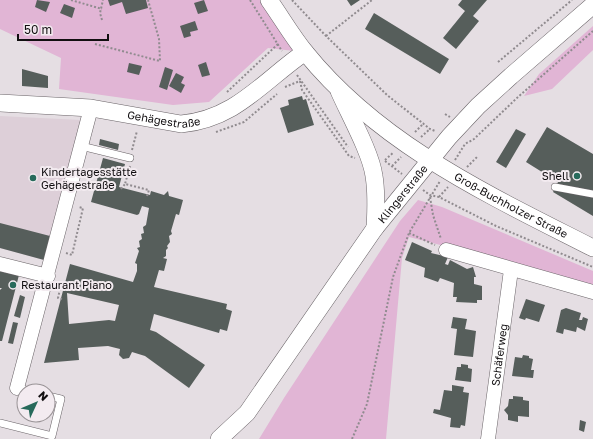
<svg xmlns="http://www.w3.org/2000/svg" width="593" height="439" font-family="'Golos Text',sans-serif">
	<style>
		.built { fill: #ddcfd8 }
		.green { fill: #e1b5d5 }
		.building { fill: #565e5b; fill-rule: evenodd }
		.lines { fill: none; stroke-linecap: round; stroke-linejoin: round }
		.service-casing { stroke: #6a6468; stroke-width: 8 }
		.minor-casing { stroke: #6a6468; stroke-width: 15 }
		.tertiary-casing { stroke: #6a6468; stroke-width: 18 }
		.path { stroke: #908b8f; stroke-width: 2; stroke-dasharray: 2 2; stroke-linecap: butt }
		.service { stroke: #fff; stroke-width: 7 }
		.minor { stroke: #fff; stroke-width: 14 }
		.tertiary { stroke: #fff; stroke-width: 17 }
		.poi-dot { fill: #276a5b; stroke: #f3ebf0; stroke-width: 1.5 }
		.labels { text-anchor: middle; stroke-width: 4; stroke-linejoin: round; paint-order: stroke }
		.street-label { font-size: 11px; fill: #110e10; stroke: #f3ebf0 }
		.poi-label { font-size: 11px; fill: #110e10; stroke: #f3ebf0; text-anchor: start }
	</style>
	<rect width="100%" height="100%" fill="#e5dee3"/>
	<path class="built" d="M 0,116 L 81,120 L 44,260 L 0,248 Z"/>
	<path class="green" d="M 0,0 L 269,0 L 303,52 L 268,48 L 209,102 L 173,105 L 59,89 L 61,58 L 0,29 Z
		M 593,26 L 593,50 L 552,89 L 524,96 L 539,74 Z
		M 418,200 L 442,207 L 593,271 L 593,288 L 519,265 L 409,237 L 402,258 L 386,439 L 259,439 L 284,398 L 400,221 Z"/>
	<path class="building" d="M 37,0 L 50,2 L 46,12 L 35,7 Z
		M 108,0 L 146,0 L 148,8 L 126,14 L 122,2 L 110,6 Z
		M 204,0 L 208,11 L 198,14 L 194,3 Z
		M 347,0 L 360,0 L 351,6 Z
		M 462,0 L 487,0 L 473,16 L 479,21 L 456,49 L 443,38 L 465,11 L 458,5 Z
		M 64,4 L 75,8 L 72,18 L 60,13 Z
		M 374,13 L 449,59 L 440,74 L 365,29 Z
		M 195,21 L 198,30 L 190,32 L 191,36 L 184,38 L 180,26 Z
		M 206,62 L 210,75 L 202,77 L 198,65 Z
		M 129,63 L 142,66 L 139,75 L 127,72 Z
		M 165,67 L 173,70 L 167,90 L 159,87 Z
		M 22,69 L 48,76 L 48,88 L 22,86 Z
		M 176,73 L 184,77 L 181,83 L 185,85 L 181,93 L 169,86 Z
		M 302,96 L 303,100 L 306,99 L 314,125 L 288,133 L 280,108 L 289,105 L 288,100 Z
		M 547,127 L 593,154 L 593,216 L 553,192 L 558,182 L 526,162 Z
		M 516,129 L 526,134 L 506,168 L 496,162 Z
		M 100,139 L 119,144 L 118,150 L 99,145 Z
		M 103,158 L 125,164 L 119,187 L 150,195 L 151,191 L 164,195 L 168,191 L 169,196 L 183,200 L 179,215 L 176,214 L 171,231 L 172,234 L 169,236 L 170,242 L 167,246 L 168,248 L 166,250 L 166,256 L 163,258 L 167,259 L 164,271 L 159,270 L 154,287 L 227,304 L 226,309 L 232,311 L 227,331 L 220,329 L 219,333 L 154,314 L 150,330 L 156,332 L 205,365 L 189,388 L 145,356 L 132,352 L 129,358 L 123,359 L 119,355 L 120,349 L 108,346 L 78,348 L 79,360 L 44,363 L 70,264 L 133,282 L 137,271 L 137,264 L 135,263 L 139,251 L 137,248 L 140,247 L 139,241 L 142,239 L 141,234 L 144,233 L 143,227 L 146,225 L 149,208 L 142,206 L 139,214 L 137,215 L 91,202 ZM 67,293 L 119,305 L 115,321 L 109,320 L 69,324 Z
		M 0,223 L 50,236 L 44,260 L 0,248 Z
		M 412,242 L 432,251 L 431,253 L 448,257 L 445,264 L 448,265 L 450,260 L 467,269 L 473,267 L 476,277 L 474,277 L 474,284 L 482,286 L 482,300 L 477,300 L 477,303 L 456,302 L 457,297 L 453,297 L 454,283 L 440,278 L 438,282 L 424,277 L 425,268 L 405,260 Z
		M 0,271 L 19,275 L 2,341 L 0,341 L 0,290 L 2,288 L 0,288 Z
		M 20,295 L 25,297 L 20,318 L 14,316 Z
		M 526,299 L 545,305 L 539,322 L 526,318 L 525,320 L 519,318 Z
		M 566,308 L 581,313 L 579,320 L 582,320 L 583,317 L 588,319 L 585,331 L 577,327 L 576,332 L 564,329 L 563,334 L 556,332 L 561,310 Z
		M 453,317 L 467,319 L 465,329 L 476,331 L 473,357 L 454,355 L 457,329 L 451,328 Z
		M 13,322 L 18,323 L 13,344 L 8,343 Z
		M 523,355 L 529,356 L 529,358 L 533,359 L 531,370 L 534,370 L 533,378 L 512,376 L 515,357 L 522,358 Z
		M 461,364 L 468,365 L 468,368 L 472,369 L 471,382 L 455,380 L 457,367 L 461,367 Z
		M 452,385 L 464,387 L 463,392 L 469,393 L 465,426 L 461,425 L 460,428 L 450,427 L 451,418 L 433,413 L 434,409 L 440,410 L 444,390 L 452,391 Z
		M 513,396 L 523,397 L 523,400 L 529,401 L 529,417 L 518,416 L 518,422 L 508,420 L 508,415 L 504,410 L 508,406 L 509,399 L 513,399 Z
		M 580,420 L 586,422 L 584,432 L 579,430 Z"/>
	<g class="lines">
		<g class="service-casing">
			<path id="service" d="M 81,146 L 130,158
				M 555,187 L 593,194
				M 17,388 L 30,391
				M 0,423 L 52,436 L 61,399 L 48,396"/>
		</g>
		<g class="minor-casing">
			<g id="minor">
				<path d="M 446,250 L 593,292"/>
				<path d="M 0,264 L 48,276"/>
				<path d="M 17,388 L 91,108"/>
				<path id="s1" d="M 488,439 L 511,270"/>
			</g>
		</g>
		<g class="tertiary-casing">
			<g id="tertiary">
				<path id="s2" d="M 269,0 C 281,17 292,36 305,52 C 380,145 489,195 593,248"/>
				<path d="M 339,91 C 349,114 371,153 374,176 C 377,194 376,211 375,228"/>
				<path id="s3" d="M 0,103 L 91,108 L 181,124 C 236,119 263,81 305,52"/>
				<path id="s4" d="M 219,439 L 247,413 L 375,228 L 449,137 L 478,106 L 511,76 L 593,5"/>
			</g>
		</g>
		<path class="path" d="M 71,0 L 102,9
			M 250,0 L 282,51
			M 292,0 L 326,36 L 387,95 L 430,129 L 435,131
			M 102,20 L 100,13 L 103,0
			M 326,36 L 372,0
			M 95,44 L 160,61 L 159,39 L 148,0
			M 498,62 L 572,0
			M 297,75 L 348,147
			M 300,81 L 302,90 L 349,156 L 355,158
			M 285,87 L 300,81
			M 227,92 L 278,44
			M 445,114 L 450,117
			M 216,132 L 244,122 L 277,94
			M 415,132 L 424,123
			M 421,137 L 430,129
			M 132,150 L 137,131
			M 385,160 L 394,152
			M 455,160 L 465,144 L 474,139 L 518,97 L 593,31
			M 385,161 L 402,174
			M 130,166 L 125,184 L 149,190 L 147,196
			M 392,166 L 401,157
			M 467,167 L 478,156
			M 121,189 L 125,184
			M 423,190 L 430,195 L 439,197 L 496,226 L 593,267
			M 430,197 L 433,215 L 441,239
			M 439,197 L 448,187
			M 409,233 L 435,245
			M 66,253 L 72,255 L 83,208 L 78,207
			M 57,284 L 61,285 L 58,298 L 62,299
			M 352,439 L 367,404 L 393,277 L 409,233 L 440,181"/>
		<use href="#service" class="service"/>
		<use href="#minor" class="minor"/>
		<use href="#tertiary" class="tertiary"/>
	</g>
	<g class="poi-dot">
		<circle cx="577" cy="176" r="4"/>
		<circle cx="33" cy="178" r="4"/>
		<circle cx="13" cy="285" r="4"/>
	</g>
	<g class="labels">
		<g class="street-label">
			<text dy="4" stroke="none"><textPath href="#s3" startOffset="165">Gehägestraße</textPath></text>
			<text dy="4" stroke="none"><textPath href="#s4" startOffset="307">Klingerstraße</textPath></text>
			<text dy="4" stroke="none"><textPath href="#s2" startOffset="322">Groß-Buchholzer Straße</textPath></text>
			<text dy="4" stroke="none"><textPath href="#s1" startOffset="85">Schäferweg</textPath></text>
		</g>
		<g class="poi-label">
			<text x="41" y="176">Kindertagesstätte<tspan x="41" dy="13">Gehägestraße</tspan></text>
			<text x="569" y="180" text-anchor="end">Shell</text>
			<text x="21" y="289">Restaurant Piano</text>
		</g>
	</g>
	<g transform="translate(36 403) rotate(46)"><circle r="19" fill="#f3ebf0" stroke="#999396"/>
	<path d="M0-3L7 15L0 10L-7 15Z" fill="#276a5b"/>
	<text y="-6" font-size="11" font-weight="bold" text-anchor="middle" fill="#110e10">N</text>
	</g>
	<path d="M18 34v6h90v-6" fill="none" stroke="#110e10" stroke-width="2"/>
	<text x="24" y="34" font-size="12" fill="#110e10" stroke="#f3ebf0" stroke-width="3" paint-order="stroke">50 m</text>
</svg>
